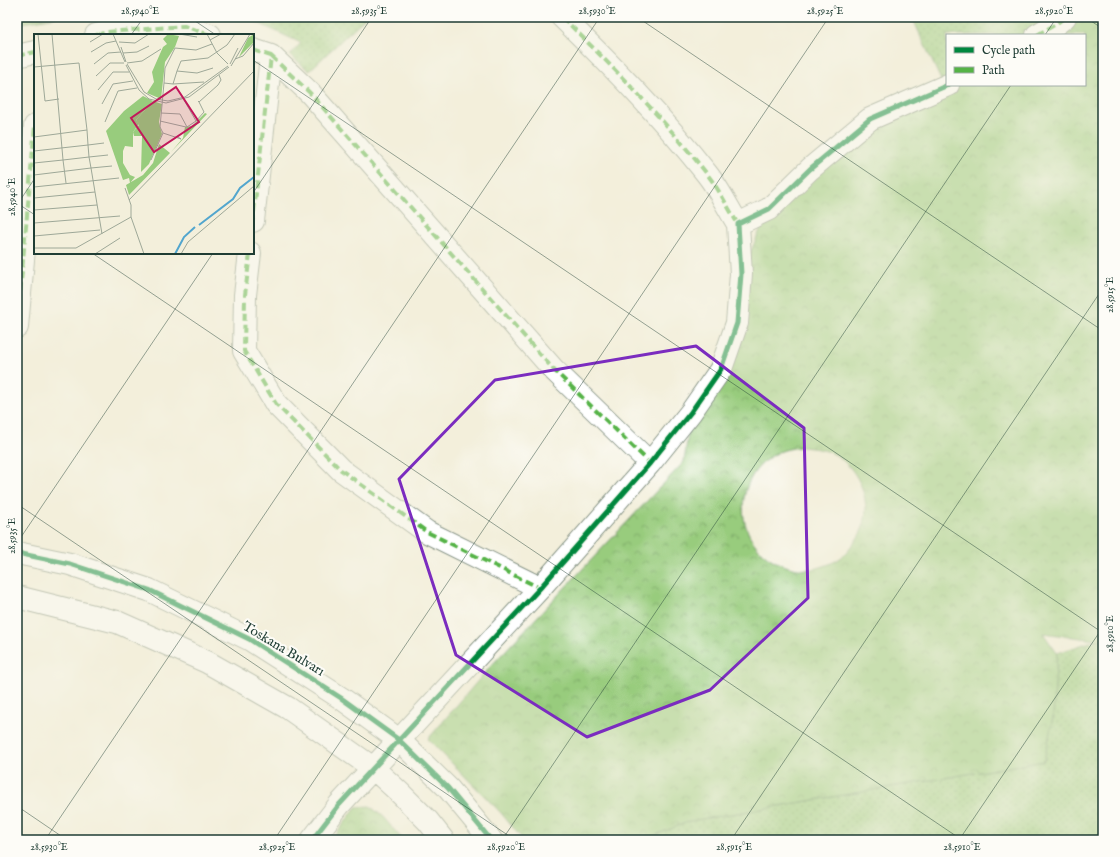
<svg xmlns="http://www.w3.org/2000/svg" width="1120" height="857" font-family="'IM FELL English',serif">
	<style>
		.grass { fill: url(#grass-dots); stroke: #5c8458 }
		.park { fill: url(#park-crowns); stroke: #5c8458; fill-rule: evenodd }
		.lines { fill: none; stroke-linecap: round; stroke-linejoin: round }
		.minor-casing { stroke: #899688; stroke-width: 24 }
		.minor { stroke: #fff; stroke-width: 22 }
		.quiet { stroke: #55b346; stroke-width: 4; stroke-dasharray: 8 4; stroke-linecap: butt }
		.cycleway-casing { stroke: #fdfcf7; stroke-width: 8 }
		.cycleway { stroke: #00873e; stroke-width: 5 }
		.marked { fill: none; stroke: #7b2cbf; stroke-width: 3; stroke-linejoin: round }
		.ticks { fill: none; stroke: #1f3d34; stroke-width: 1; stroke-opacity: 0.45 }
		.labels { text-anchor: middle; stroke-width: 4; stroke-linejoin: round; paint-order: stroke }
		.street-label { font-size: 14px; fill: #1f3d34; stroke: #fdfcf7 }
		.inset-river { fill: none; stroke: #52a6ce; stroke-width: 2 }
		.inset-road { fill: none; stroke: #9ea898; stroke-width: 1 }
		.view { fill: #c2185b; fill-opacity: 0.15; stroke: #c2185b; stroke-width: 2 }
		.inset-edge { fill: none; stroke: #1f3d34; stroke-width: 2 }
		.neatline { fill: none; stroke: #1f3d34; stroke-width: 1.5 }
		.ticks-label { font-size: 10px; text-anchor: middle; fill: #1f3d34 }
	</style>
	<defs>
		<pattern id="grass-dots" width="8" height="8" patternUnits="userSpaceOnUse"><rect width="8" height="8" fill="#98cc7d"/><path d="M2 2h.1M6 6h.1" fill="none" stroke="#7ba767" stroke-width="1.8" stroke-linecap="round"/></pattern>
		<pattern id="park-crowns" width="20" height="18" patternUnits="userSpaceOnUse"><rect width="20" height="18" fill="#98cc7d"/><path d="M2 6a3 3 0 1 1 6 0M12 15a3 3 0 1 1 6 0" fill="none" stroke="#7ba767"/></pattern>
	</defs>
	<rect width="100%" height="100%" fill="#fdfcf7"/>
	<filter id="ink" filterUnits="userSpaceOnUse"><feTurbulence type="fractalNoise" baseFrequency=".025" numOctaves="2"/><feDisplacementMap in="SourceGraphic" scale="8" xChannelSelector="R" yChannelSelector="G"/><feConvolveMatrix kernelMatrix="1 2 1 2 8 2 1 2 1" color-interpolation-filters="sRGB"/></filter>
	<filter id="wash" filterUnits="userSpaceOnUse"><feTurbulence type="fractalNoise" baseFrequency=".012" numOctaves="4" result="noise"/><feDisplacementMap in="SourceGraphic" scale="16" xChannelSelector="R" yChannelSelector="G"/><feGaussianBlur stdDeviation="0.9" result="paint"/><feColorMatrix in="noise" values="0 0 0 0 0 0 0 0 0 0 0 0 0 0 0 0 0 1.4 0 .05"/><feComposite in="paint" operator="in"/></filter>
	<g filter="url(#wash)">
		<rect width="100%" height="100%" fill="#f3efdb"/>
		<path class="grass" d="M 17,17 L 56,17 L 17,24 Z
			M 245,17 L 366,17 L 309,71 L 290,55 L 301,43 Z
			M 912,17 L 1065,17 L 1037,35 L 947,35 L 947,85 L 944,87 Z
			M 1103,638 L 1103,840 L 643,840 L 690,821 L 1044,761 L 1053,717 L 1057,653 L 1096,640 Z"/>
		<path class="park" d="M 1065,17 L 1103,17 L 1103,638 L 1096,640 L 1043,633 L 1057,653 L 1053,717 L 1044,761 L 690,821 L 643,840 L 523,840 L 501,813 L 428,739 L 488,669 L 684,462 L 691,412 L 721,369 L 741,274 L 769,209 L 870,119 L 948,85 L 1085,85 L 1085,35 L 1037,35 ZM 801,447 C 813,448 825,449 836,455 C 856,468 869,494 865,518 C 864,529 858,538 851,547 C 844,558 833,563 821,567 C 809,571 795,570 783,565 C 732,546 730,477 777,453 C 785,449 793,448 801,447 Z
			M 370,806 L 383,817 L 403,840 L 332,840 L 356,807 Z"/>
	</g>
	<g filter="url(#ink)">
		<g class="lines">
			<g class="minor-casing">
				<path id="minor" d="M 562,17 C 613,67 663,118 707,174 C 719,189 728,208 738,224
					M 96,35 L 107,32 L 184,26 L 210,35
					M 1037,35 L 1056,24 L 1065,17
					M 253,50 L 271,56 L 253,221
					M 17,56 L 35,52
					M 271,56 L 310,93 L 554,370 L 650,463
					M 250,253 L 245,295 L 244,351 L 276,404 L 341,470 L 427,532 L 540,588
					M 17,327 L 35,126
					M 17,553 L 70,564 L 149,590 L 249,639 L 341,698 L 399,740 L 448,788 L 491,840
					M 17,597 L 117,622 L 207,662 L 288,708 L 373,768 L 399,792 L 428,821 L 443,840
					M 312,840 L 339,805 L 540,588 L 650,463 L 691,412 L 721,369 L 737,323 L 741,274 L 738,224 L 769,209 L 810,169 L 870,119 L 948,85"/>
			</g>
			<use href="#minor" class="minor"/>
			<path class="quiet" d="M 562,17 C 613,67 663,118 707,174 C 719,189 728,208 738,224
				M 96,35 L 107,32 L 184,26 L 210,35
				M 1037,35 L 1056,24 L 1065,17
				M 253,50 L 271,56 L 253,221
				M 17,56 L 35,52
				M 271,56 L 310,93 L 554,370 L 650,463
				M 250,253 L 245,295 L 244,351 L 276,404 L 341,470 L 427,532 L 540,588
				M 17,327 L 35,126"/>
			<g class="cycleway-casing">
				<path id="cycleway" d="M 17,553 L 70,564 L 149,590 L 249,639 L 341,698 L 399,740 L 448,788 L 491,840
					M 312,840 L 339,805 L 540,588 L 650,463 L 691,412 L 721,369 L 737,323 L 741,274 L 738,224 L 769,209 L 810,169 L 870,119 L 948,85"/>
			</g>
			<use href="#cycleway" class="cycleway"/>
		</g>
	</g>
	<path d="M0 0H1120V857H0ZM 696,346 L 804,428 L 808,598 L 710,690 L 587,737 L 456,655 L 399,479 L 495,380 Z" fill="#f3efdb" fill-opacity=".55" fill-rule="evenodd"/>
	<path class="marked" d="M 696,346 L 804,428 L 808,598 L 710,690 L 587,737 L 456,655 L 399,479 L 495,380 Z"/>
	<path class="ticks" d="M 189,17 L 216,35M 637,17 L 1103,331M 1085,17 L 1103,29M 131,35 L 144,17M 1045,35 L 1057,17M 253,60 L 1103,633M 253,193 L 372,17M 17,203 L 35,215M 17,205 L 35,178M 92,253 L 962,840M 17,504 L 515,840M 17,543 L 213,253M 17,806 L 67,840M 45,840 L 600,17M 274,840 L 829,17M 502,840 L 1011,85M 731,840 L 1103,288M 959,840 L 1103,627"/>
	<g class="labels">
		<g class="street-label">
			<text transform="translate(284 648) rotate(31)" y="5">Toskana Bulvarı</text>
		</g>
	</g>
	<g transform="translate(34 34)">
		<rect width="220" height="220" fill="#f3efdb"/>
		<path d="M 109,62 L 119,67 L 102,86 L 105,90 L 99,98 L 99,113 L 91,112 L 89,117 L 89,129 L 96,141 L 101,143 L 96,149 L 95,144 L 89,146 L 72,97 L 90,77 ZM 171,79 L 173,80 L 137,118 L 149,104 L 151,93 L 158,92 ZM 125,110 L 136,119 L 95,161 L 92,151 L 109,141 L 119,129 Z" fill="#98cc7d"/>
		<path d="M 134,0 L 145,2 L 141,13 L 131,28 L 127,65 L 113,59 L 120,48 L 118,38 L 129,13 L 133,10 L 129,5 ZM 220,0 L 220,8 L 205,23 L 214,4 ZM 119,67 L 128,70 L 125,88 L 128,100 L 115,130 L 107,138 L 108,102 L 100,102 L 99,98 L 105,91 L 102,86 Z" fill="#98cc7d"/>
		<path class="inset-river" d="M 165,191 L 199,165 L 206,154 L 220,143M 141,220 L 150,203 L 161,193"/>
		<path class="inset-road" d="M 4,0 L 11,67 L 25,65M 18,0 L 29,126 L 55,123 L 54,111 L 70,109M 79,0 L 91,28M 145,0 L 163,3M 173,0 L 183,19 L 194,30M 176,6 L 187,0M 56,8 L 69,0M 85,8 L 101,9 L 115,0M 87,13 L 92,28M 57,18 L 72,9 L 82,7M 89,19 L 103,18 L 115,12M 201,25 L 209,22 L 220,9M 93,29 L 108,27 L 127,15M 60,30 L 74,19 L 87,18M 93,30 L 110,58 L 122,65 L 134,67 L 151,63 L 194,32M 196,30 L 204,14M 92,31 L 105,56 L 115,65 L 132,69 L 155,63 L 195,33M 197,32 L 216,0M 0,33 L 45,29 L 53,96M 143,37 L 147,27 L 174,24 L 193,11 L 201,0M 62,42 L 76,29 L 90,29M 130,49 L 131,34 L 141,14 L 162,16 L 178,10M 139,50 L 170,48M 64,56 L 79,38 L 95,38M 150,66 L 162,87 L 170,78 L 165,68M 164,67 L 165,68 L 184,51 L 187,46 L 185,41M 68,70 L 79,50 L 99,47M 127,79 L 146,80 L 153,93 L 162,87M 126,87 L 152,93M 71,88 L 84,57 L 103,54M 129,99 L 147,105 L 144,103M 0,103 L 53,96 L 54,111 L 0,117M 74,121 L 55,123 L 57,134 L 78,132M 117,126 L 129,99 L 126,93 L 130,49 L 139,50 L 143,37 L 163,39 L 179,34M 0,129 L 29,126 L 32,149M 0,141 L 57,134 L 68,200M 0,153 L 85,144M 91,154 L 97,171 L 97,183M 0,164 L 61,158M 95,166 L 220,37M 0,176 L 63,171M 0,189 L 86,182M 0,202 L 66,196M 0,214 L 42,214 L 97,183 L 110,220M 61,220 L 86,204M 147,220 L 154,208 L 220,152"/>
		<path class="view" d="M 142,53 L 165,88 L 120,118 L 97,84 Z"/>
		<rect width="220" height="220" class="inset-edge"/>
	</g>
	<rect width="1120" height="857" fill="none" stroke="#fdfcf7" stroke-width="44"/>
	<rect x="946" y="34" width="140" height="52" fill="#fdfcf7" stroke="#a4b0a9"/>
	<rect x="954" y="47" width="20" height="6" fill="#00873e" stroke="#a4b0a9"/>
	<text x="982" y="54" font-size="12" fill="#1f3d34">Cycle path</text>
	<rect x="954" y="67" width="20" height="6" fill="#55b346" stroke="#a4b0a9"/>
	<text x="982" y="74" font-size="12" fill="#1f3d34">Path</text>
	<rect x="22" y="22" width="1076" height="813" class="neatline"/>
	<g class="ticks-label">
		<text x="140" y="14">28.5940°E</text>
		<text x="369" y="14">28.5935°E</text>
		<text x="597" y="14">28.5930°E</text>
		<text x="825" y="14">28.5925°E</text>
		<text x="1054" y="14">28.5920°E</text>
		<text transform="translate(11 197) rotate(-90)" y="4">28.5940°E</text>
		<text transform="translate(1109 295) rotate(-90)" y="4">28.5915°E</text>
		<text transform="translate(11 536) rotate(-90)" y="4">28.5935°E</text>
		<text transform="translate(1109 634) rotate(-90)" y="4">28.5910°E</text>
		<text x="49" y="850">28.5930°E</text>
		<text x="277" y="850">28.5925°E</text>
		<text x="506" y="850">28.5920°E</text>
		<text x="734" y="850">28.5915°E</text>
		<text x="962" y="850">28.5910°E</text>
	</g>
</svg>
